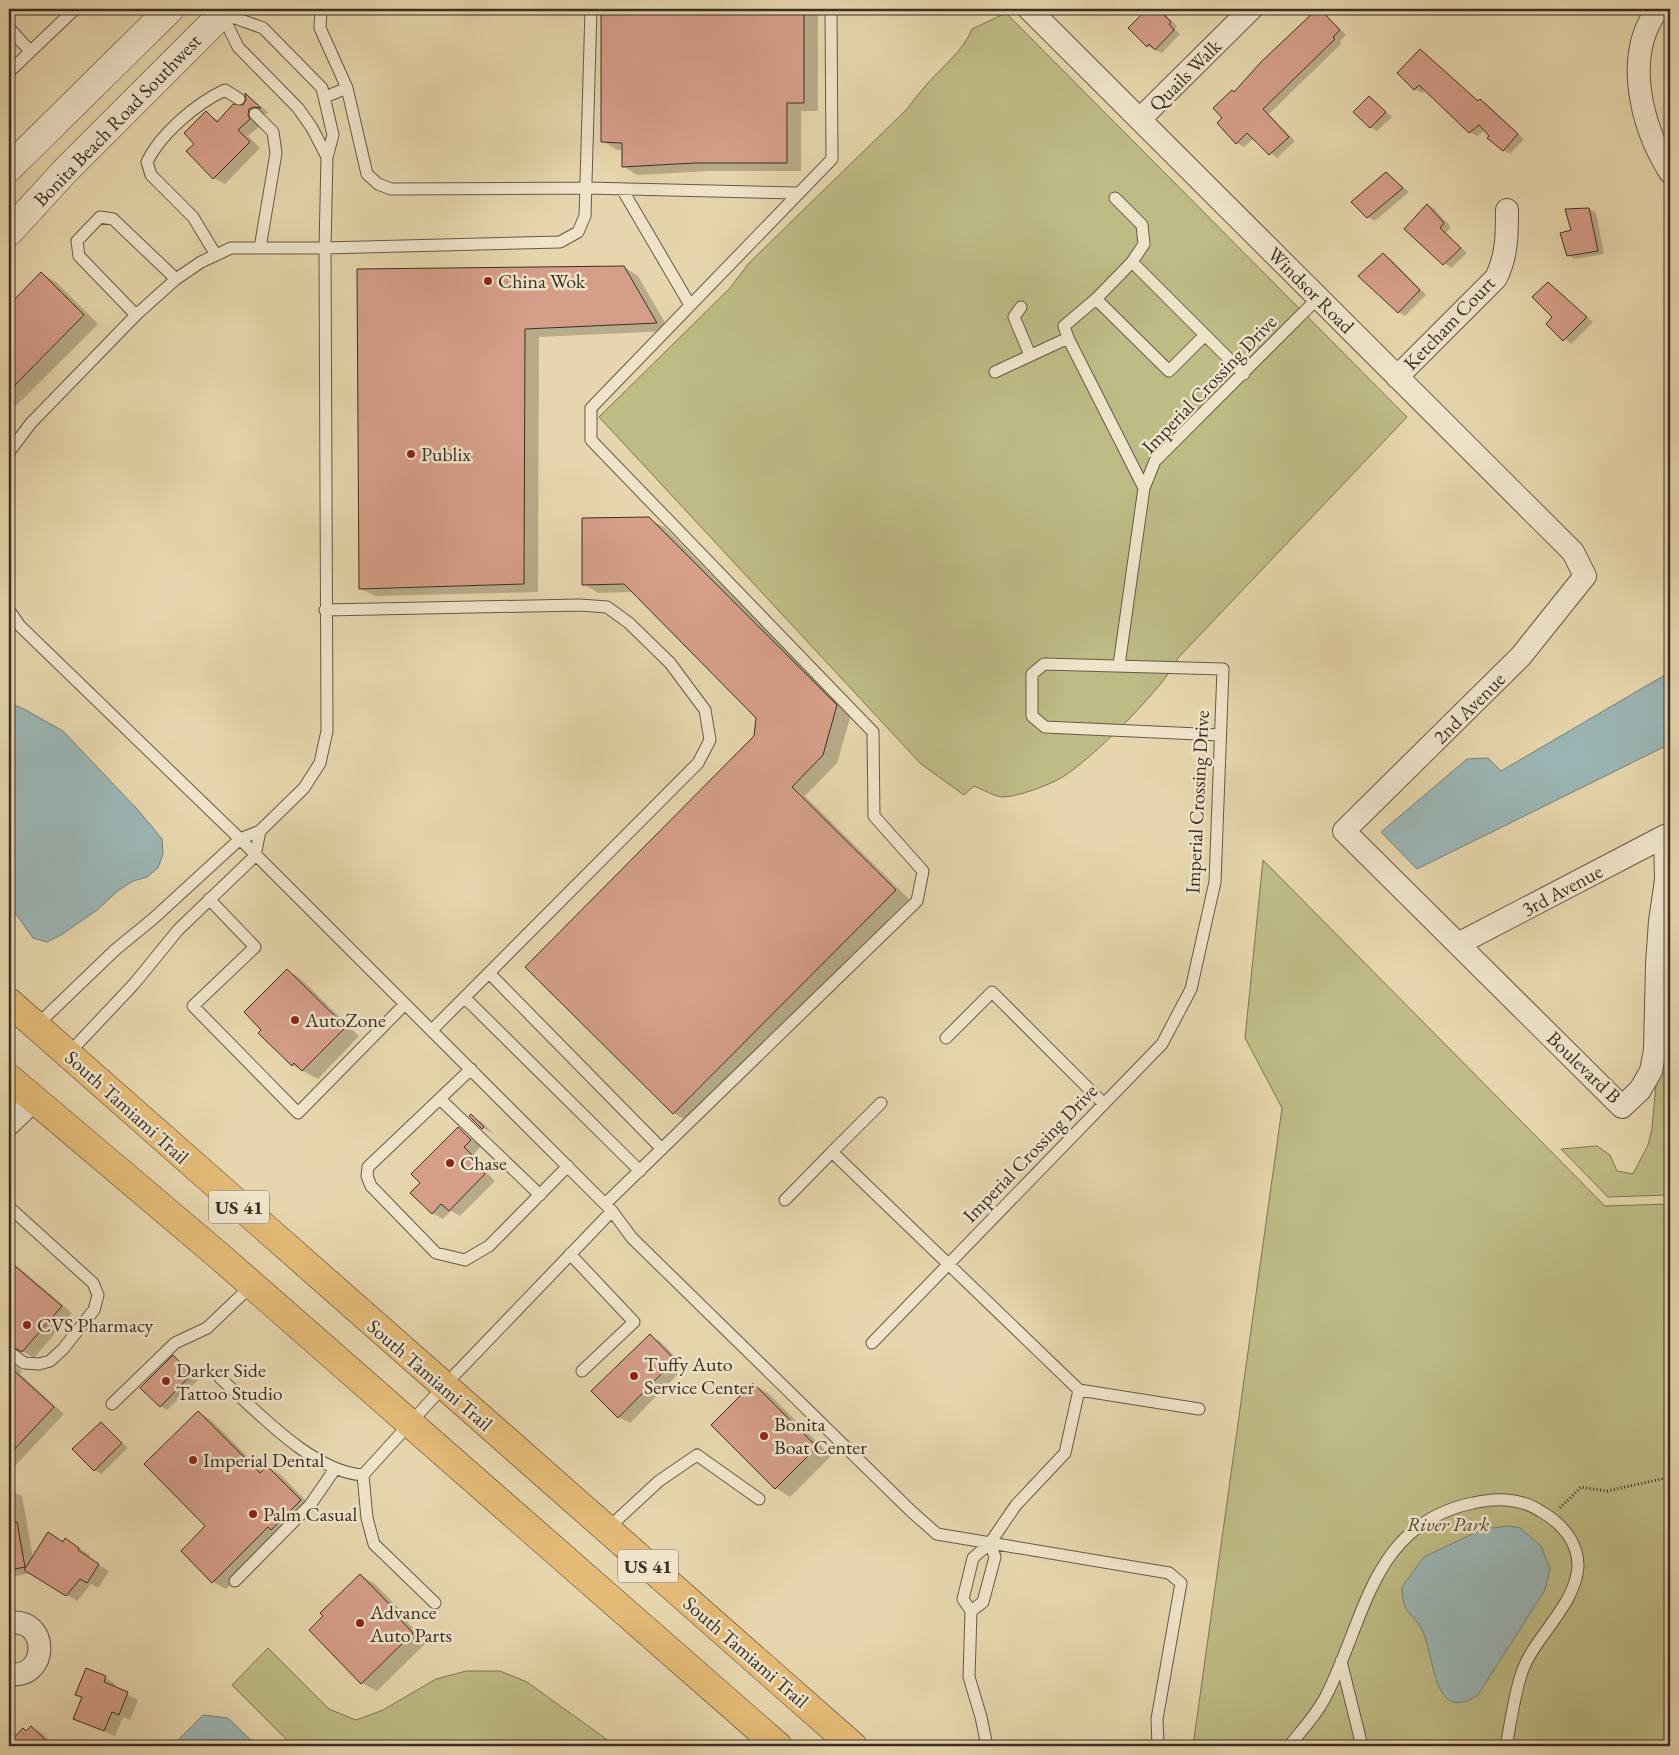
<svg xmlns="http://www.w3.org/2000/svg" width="1679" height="1755" font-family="'EB Garamond',serif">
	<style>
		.green { fill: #bebb84; stroke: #7c7555 }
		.water { fill: #9bb6b5; stroke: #74807c }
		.shadow { fill: #0003 }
		.building { fill: #d59e89; stroke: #3a2f26 }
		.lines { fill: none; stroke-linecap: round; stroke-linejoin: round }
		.service-casing { stroke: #655948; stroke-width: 13 }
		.minor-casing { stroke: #655948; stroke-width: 24 }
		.secondary-casing { stroke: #3a2f26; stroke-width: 29 }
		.primary-casing { stroke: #3a2f26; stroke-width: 29 }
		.path { stroke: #3a2f26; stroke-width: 3; stroke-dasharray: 1 2.5; stroke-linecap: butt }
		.service { stroke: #efe4ca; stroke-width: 11 }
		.minor { stroke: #efe4ca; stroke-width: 22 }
		.secondary { stroke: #efe4ca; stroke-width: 28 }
		.primary { stroke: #e4bb76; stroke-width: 28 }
		.poi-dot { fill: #8f2418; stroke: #efe4ca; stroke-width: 2 }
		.labels { text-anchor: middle; stroke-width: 5; stroke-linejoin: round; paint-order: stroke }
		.shield { fill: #efe4ca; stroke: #706557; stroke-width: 1 }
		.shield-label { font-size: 19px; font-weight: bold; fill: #3a2f26 }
		.street-label { font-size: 20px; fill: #3a2f26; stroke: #efe4ca }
		.poi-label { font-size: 20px; fill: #3a2f26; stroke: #efe4ca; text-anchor: start }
		.park-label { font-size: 20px; font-style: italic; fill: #544b39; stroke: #efe4ca }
	</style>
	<rect width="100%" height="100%" fill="#e7d6ad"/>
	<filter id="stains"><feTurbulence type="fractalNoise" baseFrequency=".004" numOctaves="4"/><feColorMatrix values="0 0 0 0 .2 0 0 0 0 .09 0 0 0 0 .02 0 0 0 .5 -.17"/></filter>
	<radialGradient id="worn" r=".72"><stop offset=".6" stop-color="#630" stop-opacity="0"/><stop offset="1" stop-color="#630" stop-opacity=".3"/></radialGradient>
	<path class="green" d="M 1006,13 L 1407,417 L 1178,658 C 1163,689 1091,760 1061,778 C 1049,785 1017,797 1003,797 C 995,797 982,789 974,786 L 964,795 L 921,764 L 599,417 L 730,288 L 749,263 L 907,109 C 913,101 920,92 927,84 C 943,66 963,51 972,29 Z
		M 1263,860 L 1605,1206 L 1670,1204 L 1670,1746 L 1193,1746 L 1282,1108 L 1245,1038 Z
		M 1670,1033 L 1669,1195 L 1608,1197 L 1561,1149 L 1597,1146 L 1610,1155 L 1617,1171 L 1633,1174 L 1648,1145 L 1652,1129 L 1656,1084 L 1666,1037 Z
		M 268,1648 L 329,1709 L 356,1720 L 383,1710 L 436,1679 L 466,1671 L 500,1671 L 527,1682 L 616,1746 L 293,1746 L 232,1685 Z"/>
	<path class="water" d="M 1670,672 L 1670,744 L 1417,869 L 1381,832 L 1467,759 L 1488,758 L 1501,771 Z
		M 9,703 L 22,708 L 63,731 L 138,810 L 162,839 L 163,854 L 158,868 L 147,877 L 133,881 L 119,890 L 97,910 L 61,935 L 47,942 L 33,938 L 9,904 Z
		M 1509,1526 L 1520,1528 L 1541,1546 L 1550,1569 L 1545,1590 L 1478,1695 C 1432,1726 1435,1654 1422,1630 C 1411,1609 1403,1617 1402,1587 L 1424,1557 L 1483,1529 Z
		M 203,1715 L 228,1718 L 257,1746 L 172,1746 Z"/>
	<path class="shadow" d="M 602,9 L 818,9 L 818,111 L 801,111 L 801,171 L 711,171 L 637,175 L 623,166 L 623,150 L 617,150 L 603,141 Z
		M 1153,9 L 1162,11 L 1177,26 L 1175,29 L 1180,34 L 1162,53 L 1147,46 L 1148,14 Z
		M 1319,9 L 1346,35 L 1340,41 L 1341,44 L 1269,114 L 1295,141 L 1277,158 L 1254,138 L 1244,147 L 1237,143 L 1218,123 L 1223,118 L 1234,93 Z
		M 1421,50 L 1479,102 L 1480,100 L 1487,104 L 1524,139 L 1510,154 L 1503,150 L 1485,130 L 1477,136 L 1470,132 L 1426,89 L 1422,93 L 1415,89 Z
		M 247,95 L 269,113 L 260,115 L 260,126 L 248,136 L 260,148 L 225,184 L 214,178 L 196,144 L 206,113 L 219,121 L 246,104 Z
		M 1370,97 L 1392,117 L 1377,131 L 1370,127 Z
		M 1386,173 L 1409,192 L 1375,221 L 1368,217 Z
		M 1428,205 L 1434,209 L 1451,227 L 1446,233 L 1467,253 L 1451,268 L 1406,229 Z
		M 1589,209 L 1596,213 L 1604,254 L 1575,259 L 1568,255 L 1572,231 Z
		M 1384,254 L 1390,258 L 1426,295 L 1405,316 L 1398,312 Z
		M 624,267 L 638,276 L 670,331 L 539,337 L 538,592 L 375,596 L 360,588 L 359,270 Z
		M 41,273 L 56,282 L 98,324 L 9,413 L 9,307 Z
		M 1548,283 L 1593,322 L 1571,344 L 1548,324 L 1554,317 Z
		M 649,519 L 664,527 L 851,715 L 837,763 L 805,796 L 909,899 L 689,1122 L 674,1113 L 527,967 L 756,737 L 757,717 L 633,592 L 598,593 L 584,584 Z
		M 287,970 L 301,979 L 359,1036 L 318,1079 L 292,1065 L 263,1030 Z
		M 471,1116 L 482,1122 L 494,1134 L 483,1128 Z
		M 458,1129 L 481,1146 L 474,1154 L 488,1168 L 485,1171 L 495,1181 L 460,1216 L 451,1211 L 443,1219 L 432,1213 L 422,1183 Z
		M 9,1259 L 72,1313 L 34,1358 L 21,1350 L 14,1353 L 12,1359 L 15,1365 L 22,1371 L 20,1374 L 64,1414 L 9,1472 Z
		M 650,1336 L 661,1342 L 685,1367 L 630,1423 L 619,1417 Z
		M 173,1357 L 199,1379 L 167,1410 L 161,1406 Z
		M 753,1385 L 768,1393 L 831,1456 L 790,1497 L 776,1488 L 713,1425 Z
		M 198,1412 L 211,1420 L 263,1472 L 267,1467 L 280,1474 L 313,1508 L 281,1534 L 226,1589 L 213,1582 Z
		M 101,1423 L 128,1448 L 101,1474 L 95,1470 Z
		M 9,1490 L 22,1496 L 33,1558 L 63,1543 L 76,1546 L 90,1555 L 88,1558 L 109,1571 L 98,1588 L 91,1584 L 77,1601 L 32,1573 L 9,1577 Z
		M 360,1575 L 375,1584 L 410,1620 L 407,1622 L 427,1642 L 377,1691 L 362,1683 L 311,1631 Z
		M 86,1670 L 106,1678 L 116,1684 L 114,1688 L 138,1700 L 130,1720 L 123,1717 L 115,1736 L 75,1718 L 83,1698 L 76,1694 Z
		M 31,1727 L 42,1733 L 55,1746 L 9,1746 L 23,1730 L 27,1732 Z"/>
	<path class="building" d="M 601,9 L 804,9 L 804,103 L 787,103 L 787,163 L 695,163 L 622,167 L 622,143 L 601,142 Z
		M 1147,9 L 1158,9 L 1171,22 L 1169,24 L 1174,30 L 1155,50 L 1149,44 L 1147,47 L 1128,28 Z
		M 1317,9 L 1320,9 L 1340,30 L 1333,37 L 1335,39 L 1263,109 L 1289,137 L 1269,155 L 1247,133 L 1236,144 L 1217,123 L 1222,118 L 1213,108 L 1232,90 L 1234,92 L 1261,62 Z
		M 1420,49 L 1478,101 L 1480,99 L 1518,134 L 1503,151 L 1487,138 L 1489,136 L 1479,125 L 1469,133 L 1419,85 L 1414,90 L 1397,73 Z
		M 245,93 L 261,108 L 254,107 L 249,109 L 248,115 L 250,119 L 238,130 L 250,142 L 213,179 L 186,151 L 194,144 L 184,133 L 206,111 L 217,122 L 233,104 L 243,105 L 246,100 Z
		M 1369,96 L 1386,112 L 1370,128 L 1353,112 Z
		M 1386,172 L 1403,188 L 1367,218 L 1351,202 Z
		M 1427,204 L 1444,223 L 1440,228 L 1461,248 L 1443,265 L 1404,229 Z
		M 1589,208 L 1598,251 L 1567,256 L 1560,233 L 1571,230 L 1565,209 Z
		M 1383,253 L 1420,290 L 1398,313 L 1358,276 Z
		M 624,266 L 657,323 L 525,329 L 524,584 L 359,589 L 357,269 Z
		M 41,272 L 84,315 L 9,391 L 9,305 Z
		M 1548,282 L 1587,317 L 1563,341 L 1546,324 L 1552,317 L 1532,297 Z
		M 649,517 L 837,705 L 823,755 L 792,787 L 896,890 L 673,1114 L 525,967 L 754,736 L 756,718 L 624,584 L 582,585 L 582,518 Z
		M 287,969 L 346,1027 L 302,1071 L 294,1063 L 292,1066 L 258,1033 L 261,1030 L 244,1012 Z
		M 471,1114 L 484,1127 L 482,1129 L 469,1116 Z
		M 458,1127 L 471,1140 L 464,1147 L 478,1161 L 475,1164 L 485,1174 L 449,1211 L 441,1204 L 432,1214 L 410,1193 L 420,1183 L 411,1174 Z
		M 9,1261 L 62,1306 L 22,1352 L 9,1345 Z
		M 650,1334 L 675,1360 L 618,1418 L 591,1391 Z
		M 173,1355 L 192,1374 L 160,1407 L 140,1388 Z
		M 9,1361 L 12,1364 L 10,1367 L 54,1407 L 9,1455 Z
		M 753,1383 L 817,1447 L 775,1489 L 711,1425 Z
		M 198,1411 L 260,1473 L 267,1466 L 301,1500 L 271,1530 L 268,1527 L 212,1583 L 181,1551 L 205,1526 L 144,1464 Z
		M 101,1422 L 122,1443 L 94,1471 L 72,1449 Z
		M 17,1522 L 25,1567 L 9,1570 L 9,1523 Z
		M 48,1532 L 63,1542 L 65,1538 L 79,1548 L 78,1550 L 99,1564 L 87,1583 L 80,1579 L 66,1596 L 24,1570 Z
		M 360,1574 L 396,1611 L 394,1613 L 413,1633 L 361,1684 L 309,1630 L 323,1616 L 320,1613 Z
		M 86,1668 L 106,1676 L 104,1682 L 128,1692 L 119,1715 L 112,1712 L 104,1731 L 73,1719 L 82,1697 L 75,1695 Z
		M 31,1726 L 52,1746 L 9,1746 L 9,1743 L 23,1728 L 26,1731 Z"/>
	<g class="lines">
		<g class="service-casing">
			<path id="service" d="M 321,9 L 320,28 L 347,88 L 325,97
				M 222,14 L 238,47 L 298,108 L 312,128 L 327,157
				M 9,28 L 30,51
				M 9,72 L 75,9
				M 347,88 L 367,174 L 378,184 L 391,189 L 586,188 L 799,193
				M 255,114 L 273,132 L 276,153 L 260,248
				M 622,189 L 690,305
				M 1115,198 L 1142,225 L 1144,244 L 1132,262
				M 216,255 L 193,217 L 151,175 L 147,162 C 160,134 197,103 225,90 L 239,99
				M 1096,299 L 1169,371 L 1205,335
				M 1021,307 L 1014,317 L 1030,355
				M 136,315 L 79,256 L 77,241 L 100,217 L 113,219 L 176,279
				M 995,372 L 1068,338
				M 9,452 L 31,423 L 136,315 L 176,279 L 201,262 L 231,248 L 325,248 L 327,157 L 333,135 L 322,88 L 263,28 L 224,14
				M 1144,488 L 1068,338 L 1064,326 L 1096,299 L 1132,262 L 1244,374
				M 9,610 L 20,626 L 240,839 L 612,1211 L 443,1387 L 363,1475 L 367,1518 L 374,1544 L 435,1603
				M 325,610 L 580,605 L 607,607 L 629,623 L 670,663 L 705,710 L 710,740 L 698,763 L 432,1030
				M 1119,665 L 1144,488 L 1155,461 L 1318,298
				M 209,899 L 255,947 L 193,1006 L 298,1113 L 405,1004
				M 489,973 L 662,1149
				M 465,998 L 640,1171
				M 36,1026 L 115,950 L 154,918 L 240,839 L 260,831 L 304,788 L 320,763 L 327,731 L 325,248 L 560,242 L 578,232 L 585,216 L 591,9
				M 946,1038 L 992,992 L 1104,1104
				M 68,1054 L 134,984 L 178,930 L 255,856 L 260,831
				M 471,1069 L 368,1167 L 367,1176 L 371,1186 L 436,1253 L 465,1260 L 489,1246 L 568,1166
				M 440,1099 L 540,1195
				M 832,1152 L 881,1103
				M 785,1200 L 832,1152 L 1079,1390
				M 605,1204 L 917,901 L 923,871 L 874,816 L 873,732 L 591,440 L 591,408 L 832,159 L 831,9
				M 9,1207 L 93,1283 L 98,1295 L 94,1310 L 63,1349 L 50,1361 L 39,1364 L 24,1363 L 9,1352
				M 612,1211 L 632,1238 L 912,1512 L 937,1534 L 1169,1573 L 1181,1583 L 1157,1719 L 1158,1746
				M 570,1254 L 634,1322 L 582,1371
				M 872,1343 L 1162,1044 L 1191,989 L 1215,882 L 1223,669 L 1044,664 L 1032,674 L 1032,716 L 1045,727 L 1220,735
				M 220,1378 C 257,1411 312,1472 363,1475
				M 112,1404 L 175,1343 L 207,1328 L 252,1285
				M 606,1530 L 659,1481 L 697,1455 L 759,1499
				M 235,1581 L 310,1505 L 335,1469
				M 971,1611 L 983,1602 L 995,1557 L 990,1543
				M 1341,1661 L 1362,1746
				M 987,1746 L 981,1717 L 969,1677 L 971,1611 L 963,1599 L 973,1558 L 990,1543 L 1016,1505 L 1065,1453 L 1079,1390 L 1199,1409
				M 1289,1746 C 1302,1730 1318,1713 1327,1694 C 1366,1617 1372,1524 1473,1503 C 1498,1497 1521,1498 1542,1512 C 1562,1524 1578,1542 1578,1566 C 1576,1605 1534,1637 1522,1672 C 1514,1695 1511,1722 1506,1746"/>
		</g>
		<g class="minor-casing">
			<path id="minor" d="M 1029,9 L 1573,552 L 1585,576 L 1521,656 L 1344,831 L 1622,1107 L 1640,1090 L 1651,1071 L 1655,1050 L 1657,964 L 1660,921 L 1666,880 L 1665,836 L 1458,944
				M 1658,9 C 1623,55 1641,126 1670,172
				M 1140,119 L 1251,9
				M 1397,377 L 1496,278 C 1507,256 1507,235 1507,210
				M 9,1124 L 34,1100
				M 9,1623 C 50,1617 49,1680 9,1674"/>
		</g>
		<g class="secondary-casing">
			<path id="secondary" d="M 9,168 L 170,9
				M 9,232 L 66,170 L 227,9"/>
		</g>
		<g class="primary-casing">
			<path id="primary" d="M 9,1002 L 853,1746
				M 9,1078 L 218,1255 L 778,1746"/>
		</g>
		<path class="path" d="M 1560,1508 L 1581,1487 L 1607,1491 L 1670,1477"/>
		<use href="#service" class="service"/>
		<use href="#minor" class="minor"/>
		<use href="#secondary" class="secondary"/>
		<use href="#primary" class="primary"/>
	</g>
	<g class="poi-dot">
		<circle cx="488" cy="281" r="5"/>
		<circle cx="411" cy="454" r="5"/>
		<circle cx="295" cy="1020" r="5"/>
		<circle cx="450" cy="1163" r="5"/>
		<circle cx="27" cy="1325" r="5"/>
		<circle cx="634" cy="1376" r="5"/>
		<circle cx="166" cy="1381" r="5"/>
		<circle cx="764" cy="1436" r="5"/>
		<circle cx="193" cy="1460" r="5"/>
		<circle cx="253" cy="1514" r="5"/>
		<circle cx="360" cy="1623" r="5"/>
	</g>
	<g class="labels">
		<g class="shield">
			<rect x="209" y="1190.5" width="60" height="33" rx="4"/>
			<rect x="618" y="1549.5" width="60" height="33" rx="4"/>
		</g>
		<g class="shield-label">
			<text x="239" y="1214">US 41</text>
			<text x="648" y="1573">US 41</text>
		</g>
		<g class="street-label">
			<text transform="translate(1185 75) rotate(-45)" y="7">Quails Walk</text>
			<text transform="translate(117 120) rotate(-46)" y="7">Bonita Beach Road Southwest</text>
			<text transform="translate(1311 290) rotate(45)" y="7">Windsor Road</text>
			<text transform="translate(1449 323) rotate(-46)" y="7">Ketcham Court</text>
			<text transform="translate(1209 384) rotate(-46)" y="7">Imperial Crossing Drive</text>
			<text transform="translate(1469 708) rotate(-45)" y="7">2nd Avenue</text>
			<text transform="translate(1197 802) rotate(-87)" y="7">Imperial Crossing Drive</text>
			<text transform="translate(1562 890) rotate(-28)" y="7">3rd Avenue</text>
			<text transform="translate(1584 1067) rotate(44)" y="7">Boulevard B</text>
			<text transform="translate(127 1107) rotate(42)" y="7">South Tamiami Trail</text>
			<text transform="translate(1030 1153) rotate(-46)" y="7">Imperial Crossing Drive</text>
			<text transform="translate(430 1375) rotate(41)" y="7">South Tamiami Trail</text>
			<text transform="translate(746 1652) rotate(41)" y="7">South Tamiami Trail</text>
		</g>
		<g class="poi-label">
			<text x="498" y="288">China Wok</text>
			<text x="421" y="461">Publix</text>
			<text x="305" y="1027">AutoZone</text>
			<text x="460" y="1170">Chase</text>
			<text x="37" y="1332">CVS Pharmacy</text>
			<text x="644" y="1371">Tuffy Auto<tspan x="644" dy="23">Service Center</tspan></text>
			<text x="176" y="1377">Darker Side<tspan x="176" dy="23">Tattoo Studio</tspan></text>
			<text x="774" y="1431">Bonita<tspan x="774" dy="23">Boat Center</tspan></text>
			<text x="203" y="1467">Imperial Dental</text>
			<text x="263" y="1521">Palm Casual</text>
			<text x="370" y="1619">Advance<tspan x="370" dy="23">Auto Parts</tspan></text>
		</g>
		<g class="park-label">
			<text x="1448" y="1531">River Park</text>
		</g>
	</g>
	<rect width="1679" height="1755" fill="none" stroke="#e7d6ad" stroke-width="30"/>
	<rect x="10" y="10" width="1659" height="1735" fill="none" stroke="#3a2f26" stroke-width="2.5"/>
	<rect x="15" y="15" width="1649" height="1725" fill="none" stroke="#3a2f26"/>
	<rect width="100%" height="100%" filter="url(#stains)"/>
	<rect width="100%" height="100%" fill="url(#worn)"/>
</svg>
